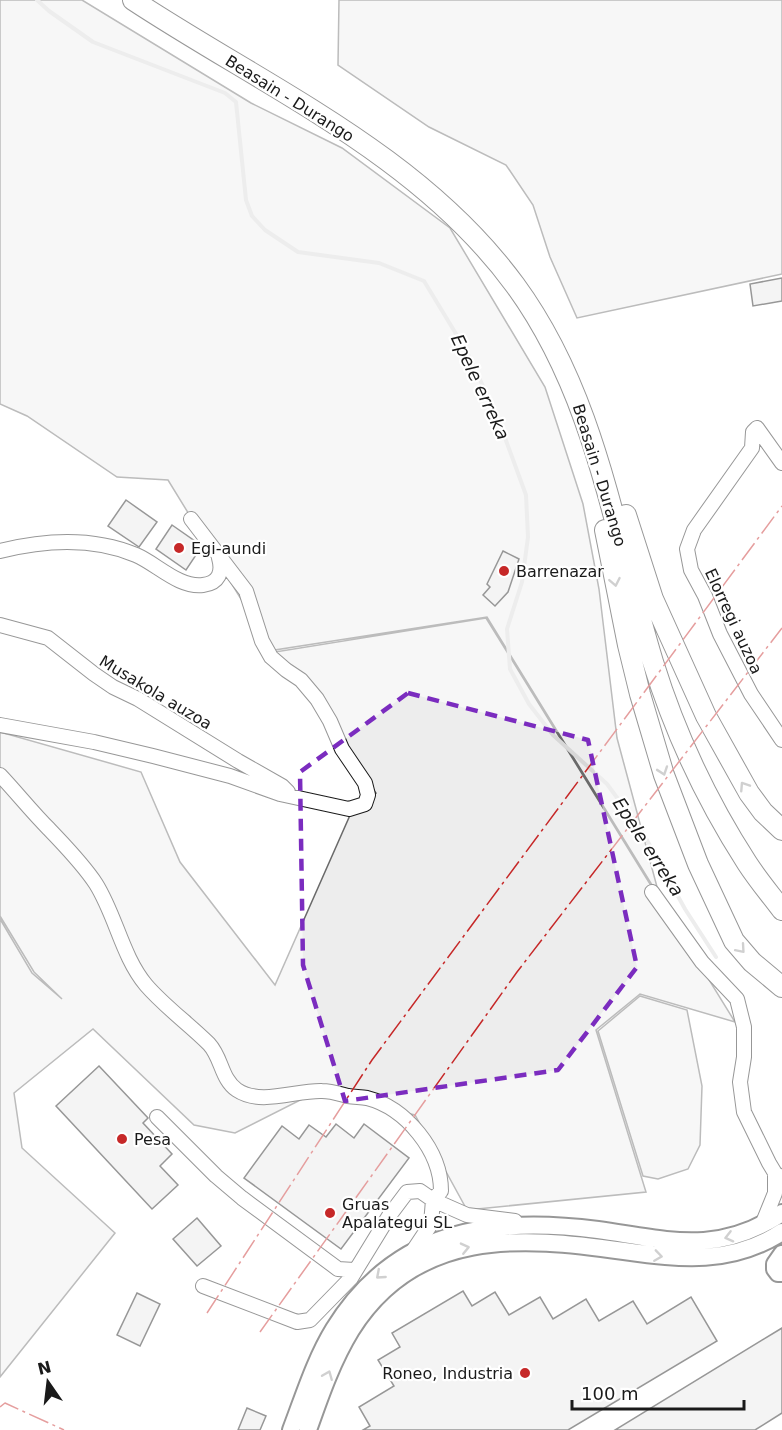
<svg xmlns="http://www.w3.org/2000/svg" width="782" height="1430" font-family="'DejaVu Sans',sans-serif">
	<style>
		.built { fill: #ededed; stroke: #6a6a6a; stroke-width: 1.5 }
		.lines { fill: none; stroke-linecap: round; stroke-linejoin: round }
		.stream { stroke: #d7d7d7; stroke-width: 4 }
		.building { fill: #e6e6e6; stroke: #1a1a1a; stroke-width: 1.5 }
		.minor-casing { stroke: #1a1a1a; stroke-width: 16 }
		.major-casing { stroke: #1a1a1a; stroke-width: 20 }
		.highway-casing { stroke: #1a1a1a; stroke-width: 22 }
		.minor { stroke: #fff; stroke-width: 14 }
		.major { stroke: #fff; stroke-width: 16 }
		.highway { stroke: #fff; stroke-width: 20 }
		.power { stroke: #c62828; stroke-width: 1.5; stroke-dasharray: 21 4.5 3 4.5; stroke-linecap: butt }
		.oneway { stroke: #989898 }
		.marked { fill: none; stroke: #7b2cbf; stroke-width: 4.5; stroke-dasharray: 12 8; stroke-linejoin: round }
		.poi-dot { fill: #c62828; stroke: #fff; stroke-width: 2 }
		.labels { text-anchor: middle; stroke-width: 4.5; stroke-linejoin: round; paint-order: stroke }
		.street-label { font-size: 16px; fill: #1a1a1a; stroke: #fff }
		.poi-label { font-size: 16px; fill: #1a1a1a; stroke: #fff; text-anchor: start }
		.water-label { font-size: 18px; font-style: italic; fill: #1a1a1a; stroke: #fff }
	</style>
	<rect width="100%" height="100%" fill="#fff"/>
	<path class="built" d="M 0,0 L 82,0 L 251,103 L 342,148 L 450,228 L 545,387 L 583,504 L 599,589 L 617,738 L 660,898 L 487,617 L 275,650 L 274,653 L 168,480 L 117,477 L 27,416 L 0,404 Z
		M 339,0 L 782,0 L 782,274 L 577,318 L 550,257 L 533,205 L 506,165 L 429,127 L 338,65 Z
		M 486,618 L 735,1022 L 640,994 L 596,1030 L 646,1192 L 467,1210 L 415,1115 L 314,1093 L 235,1133 L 194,1125 L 93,1029 L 14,1093 L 22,1148 L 115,1233 L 0,1377 L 0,919 L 32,973 L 62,999 L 34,972 L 0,916 L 0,732 L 141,772 L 180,862 L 275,985 L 351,813 L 376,793 L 275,652 Z
		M 640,996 L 687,1010 L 702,1086 L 700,1145 L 688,1169 L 658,1179 L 643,1176 L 598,1031 Z"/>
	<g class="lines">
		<path class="stream" d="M 37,0 L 49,11 L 93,42 L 225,93 L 236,102 L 246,200 L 252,216 L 265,230 L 298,252 L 379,263 L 424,281 L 467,352 L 497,416 L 526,495 L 528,537 L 522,582 L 507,629 L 510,669 L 529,704 L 553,735 L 607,784 L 643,833 L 685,909 L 716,957"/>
	</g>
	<path class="building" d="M 782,278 L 782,301 L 753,306 L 750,284 Z
		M 126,500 L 157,522 L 139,547 L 108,526 Z
		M 172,525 L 202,546 L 186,570 L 156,549 Z
		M 503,551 L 519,559 L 508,592 L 495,606 L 483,595 L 490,587 L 487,584 Z
		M 99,1066 L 148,1118 L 143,1123 L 172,1154 L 160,1166 L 178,1185 L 152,1209 L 56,1106 Z
		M 336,1124 L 354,1138 L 364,1124 L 409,1158 L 341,1249 L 244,1178 L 282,1126 L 299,1139 L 309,1125 L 326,1137 Z
		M 197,1218 L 221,1246 L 197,1266 L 173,1239 Z
		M 463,1291 L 472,1306 L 495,1292 L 509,1315 L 540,1297 L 553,1319 L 586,1299 L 599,1321 L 633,1301 L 647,1324 L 691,1297 L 717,1341 L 568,1430 L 363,1430 L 370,1426 L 359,1407 L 394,1386 L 378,1360 L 400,1347 L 392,1333 Z
		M 137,1293 L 160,1304 L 140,1346 L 117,1335 Z
		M 782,1328 L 782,1413 L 755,1430 L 615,1430 Z
		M 247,1408 L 266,1416 L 260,1430 L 238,1430 Z"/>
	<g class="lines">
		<g class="minor-casing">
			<path id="minor" d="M 782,463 L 757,428 L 753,432 L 752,448 L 694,530 L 687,549 L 691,570 L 705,596 L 720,634 L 751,694 L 782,740
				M 0,551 C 44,540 93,537 136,555 C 157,564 179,588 203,585 C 219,583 223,572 219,558
				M 0,625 L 48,638 L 94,674 L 113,687 L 138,699 L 238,761 L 282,786 L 288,792
				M 0,725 L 94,742 L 153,756 L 230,776 L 280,794 L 349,809 L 365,804 L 368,795 L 365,783 L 342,749 L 330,721 L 317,699 L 301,680 L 286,670 L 271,657 L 262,641 L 246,591 L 191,519
				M 0,775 C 17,793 32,812 49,829 C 65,846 83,864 96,884 C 116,916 122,956 146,985 C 165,1007 189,1024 209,1044 C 222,1058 221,1079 237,1090 C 261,1106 296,1090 322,1091 C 331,1091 340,1094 348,1096 C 354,1097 361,1097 367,1098 C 406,1108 441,1151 441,1191 L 433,1200 L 431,1224 L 413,1251
				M 652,892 L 702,962 L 737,999 L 744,1027 L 744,1057 L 740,1082 L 744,1112 L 769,1163 L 775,1173 L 782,1178
				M 157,1117 L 216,1176 L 242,1198 L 338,1269 L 354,1270
				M 762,1225 L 775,1193 L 775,1173
				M 203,1286 L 297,1322 L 310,1320 L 351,1278 L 389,1216 L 407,1192 L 420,1191 L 433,1200 L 467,1215 L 515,1221"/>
		</g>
		<g class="major-casing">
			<path id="major" d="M 782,1254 L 775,1264 L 775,1269 L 778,1273 L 782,1273
				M 291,1430 C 304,1396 315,1360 334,1329 C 395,1230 490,1216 598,1230 C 669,1240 717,1256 782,1213
				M 308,1430 C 320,1396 332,1361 351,1330 C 415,1228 520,1236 624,1251 C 681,1259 731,1265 782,1232"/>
		</g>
		<g class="highway-casing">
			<path id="highway" d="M 133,0 C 265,87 419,154 515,285 C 597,397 614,534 653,662 C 675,733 707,801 747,863 C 758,880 770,894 782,910
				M 626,515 L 653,599 L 706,716 L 749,793 L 763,812 L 782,830
				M 605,530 L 628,645 L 640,694 L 664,775 L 698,864 L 734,941 L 752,962 L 782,987"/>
		</g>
		<use href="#minor" class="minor"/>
		<use href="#major" class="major"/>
		<use href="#highway" class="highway"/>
		<path class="power" d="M 207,1313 L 372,1060 L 782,506
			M 260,1332 L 517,972 L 782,628
			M 0,1407 L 5,1403 L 64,1430"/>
	</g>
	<defs><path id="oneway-chevron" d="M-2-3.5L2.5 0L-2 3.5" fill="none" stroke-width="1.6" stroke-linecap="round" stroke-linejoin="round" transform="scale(1.5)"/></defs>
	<g class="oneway">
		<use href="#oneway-chevron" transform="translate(615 582) rotate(79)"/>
		<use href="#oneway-chevron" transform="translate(663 771) rotate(71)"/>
		<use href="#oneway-chevron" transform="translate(744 786) rotate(-123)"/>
		<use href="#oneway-chevron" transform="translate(741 949) rotate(49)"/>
		<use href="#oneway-chevron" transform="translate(729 1237) rotate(166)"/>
		<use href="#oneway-chevron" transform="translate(465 1248) rotate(-13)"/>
		<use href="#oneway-chevron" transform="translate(658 1256) rotate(8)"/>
		<use href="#oneway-chevron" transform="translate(380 1275) rotate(139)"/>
		<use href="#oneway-chevron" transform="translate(328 1375) rotate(-68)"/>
	</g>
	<path d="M0 0H782V1430H0ZM 408,693 L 588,740 L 637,967 L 558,1070 L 345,1101 L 303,965 L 300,772 Z" fill="#fff" fill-opacity=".55" fill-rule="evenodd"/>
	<path class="marked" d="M 408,693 L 588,740 L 637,967 L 558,1070 L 345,1101 L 303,965 L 300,772 Z"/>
	<g class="poi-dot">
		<circle cx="179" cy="548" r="6"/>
		<circle cx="504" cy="571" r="6"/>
		<circle cx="122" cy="1139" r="6"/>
		<circle cx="330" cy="1213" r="6"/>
		<circle cx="525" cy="1373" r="6"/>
	</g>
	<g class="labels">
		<g class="street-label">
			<text transform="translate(290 98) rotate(32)" y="6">Beasain - Durango</text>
			<text transform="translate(600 475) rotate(73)" y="6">Beasain - Durango</text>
			<text transform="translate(734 621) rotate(65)" y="6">Elorregi auzoa</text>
			<text transform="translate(156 692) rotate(31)" y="6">Musakola auzoa</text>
		</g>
		<g class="poi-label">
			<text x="191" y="554">Egi-aundi</text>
			<text x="516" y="577">Barrenazar</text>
			<text x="134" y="1145">Pesa</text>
			<text x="342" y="1210">Gruas<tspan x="342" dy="18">Apalategui SL</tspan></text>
			<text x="513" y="1379" text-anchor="end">Roneo, Industria</text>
		</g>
		<g class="water-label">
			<text transform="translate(480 387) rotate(65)" y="6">Epele erreka</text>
			<text transform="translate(648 847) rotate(57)" y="6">Epele erreka</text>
		</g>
	</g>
	<g transform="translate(48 1382) rotate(346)" stroke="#ffffff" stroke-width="4.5" paint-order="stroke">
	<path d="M0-4.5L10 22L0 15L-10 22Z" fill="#1a1a1a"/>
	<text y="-9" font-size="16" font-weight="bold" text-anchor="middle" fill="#1a1a1a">N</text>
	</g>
	<path d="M572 1400v9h172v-9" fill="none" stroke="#1a1a1a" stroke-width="3"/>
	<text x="581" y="1400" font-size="18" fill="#1a1a1a" stroke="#ffffff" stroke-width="4.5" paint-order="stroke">100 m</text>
</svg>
